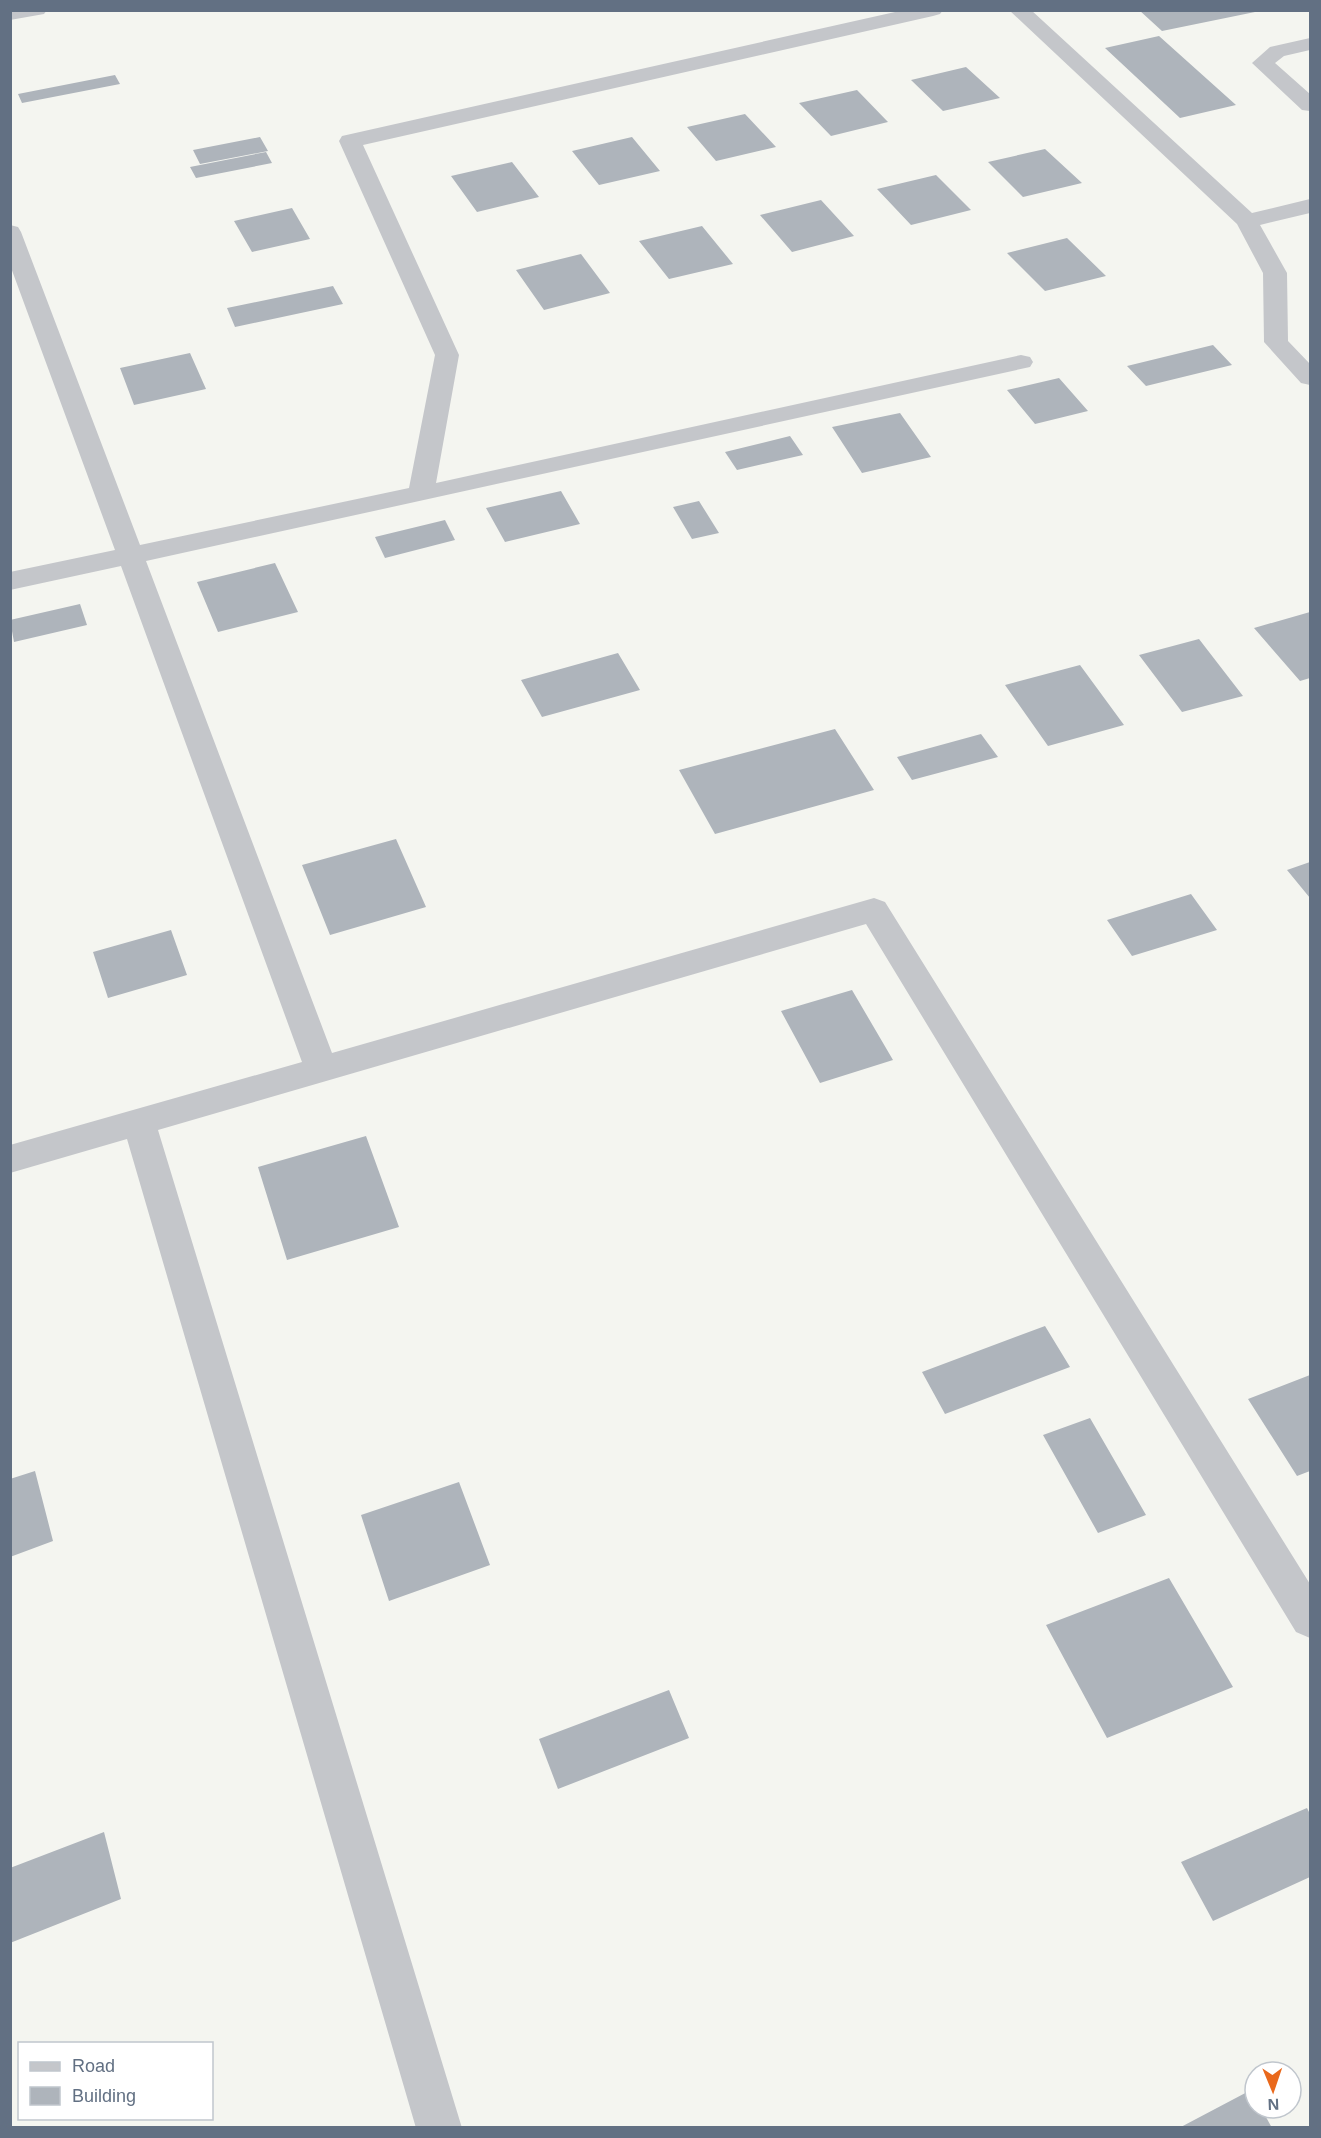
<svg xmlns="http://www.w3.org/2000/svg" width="1321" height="2138" font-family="Arial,sans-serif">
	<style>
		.building { fill: #aeb4bb }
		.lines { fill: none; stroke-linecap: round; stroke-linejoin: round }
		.minor { fill: #c4c6ca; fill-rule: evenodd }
	</style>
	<rect width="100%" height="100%" fill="#f4f5f0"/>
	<path class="building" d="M 1139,10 L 1255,10 L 1255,12 L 1162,31 Z
		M 1159,36 L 1236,105 L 1180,118 L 1105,48 Z
		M 966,67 L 1000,98 L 943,111 L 911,80 Z
		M 115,75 L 120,84 L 22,103 L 18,94 Z
		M 857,90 L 888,122 L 831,136 L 799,103 Z
		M 745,114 L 776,147 L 716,161 L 687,127 Z
		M 260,137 L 268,151 L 200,164 L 193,150 Z
		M 632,137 L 660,171 L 599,185 L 572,151 Z
		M 1045,149 L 1082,183 L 1023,197 L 988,162 Z
		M 266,152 L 272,163 L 196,178 L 190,167 Z
		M 512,162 L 539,197 L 477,212 L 451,176 Z
		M 936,175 L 971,210 L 911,225 L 877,189 Z
		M 821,200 L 854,236 L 792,252 L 760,215 Z
		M 292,208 L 310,239 L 252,252 L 234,221 Z
		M 702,226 L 733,264 L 669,279 L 639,241 Z
		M 1067,238 L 1106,276 L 1045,291 L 1007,253 Z
		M 581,254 L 610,293 L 544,310 L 516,270 Z
		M 333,286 L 343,304 L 235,327 L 227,308 Z
		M 1213,345 L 1232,365 L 1146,386 L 1127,366 Z
		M 190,353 L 206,389 L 134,405 L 120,368 Z
		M 1059,378 L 1088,411 L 1035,424 L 1007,390 Z
		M 900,413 L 931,457 L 862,473 L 832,427 Z
		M 790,436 L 803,455 L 737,470 L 725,452 Z
		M 561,491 L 580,524 L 505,542 L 486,508 Z
		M 699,501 L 719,533 L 692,539 L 673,507 Z
		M 445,520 L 455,540 L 385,558 L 375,537 Z
		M 275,563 L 298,612 L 218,632 L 197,582 Z
		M 80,604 L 87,625 L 14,642 L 10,620 Z
		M 1310,612 L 1310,678 L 1300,681 L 1254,628 Z
		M 1199,639 L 1243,696 L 1182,712 L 1139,655 Z
		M 618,653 L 640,690 L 542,717 L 521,680 Z
		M 1080,665 L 1124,725 L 1048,746 L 1005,685 Z
		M 835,729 L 874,790 L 715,834 L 679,770 Z
		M 981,734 L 998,757 L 912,780 L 897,757 Z
		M 396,839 L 426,907 L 330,935 L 302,865 Z
		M 1310,862 L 1310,898 L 1287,870 Z
		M 1191,894 L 1217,930 L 1132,956 L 1107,920 Z
		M 171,930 L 187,975 L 108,998 L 93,952 Z
		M 852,990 L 893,1060 L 820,1083 L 781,1011 Z
		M 366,1136 L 399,1227 L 287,1260 L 258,1167 Z
		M 1045,1326 L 1070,1367 L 945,1414 L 922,1372 Z
		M 1310,1375 L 1310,1471 L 1297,1476 L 1248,1399 Z
		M 1090,1418 L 1146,1515 L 1098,1533 L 1043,1435 Z
		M 35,1471 L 53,1541 L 10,1557 L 10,1479 Z
		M 459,1482 L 490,1565 L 389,1601 L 361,1515 Z
		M 1169,1578 L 1233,1687 L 1107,1738 L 1046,1625 Z
		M 669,1690 L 689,1738 L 558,1789 L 539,1739 Z
		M 1307,1808 L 1310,1814 L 1310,1877 L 1213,1921 L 1181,1862 Z
		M 104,1832 L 121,1899 L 10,1943 L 10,1868 Z
		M 1251,2090 L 1255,2097 L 1255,2108 L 1261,2108 L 1272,2128 L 1179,2128 Z"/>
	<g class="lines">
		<path class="minor" d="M 10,10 L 47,10 L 44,14 L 10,20 Z
			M 904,10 L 943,10 L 940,14 L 933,16 L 363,145 L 459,355 L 436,483 L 1021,355 L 1030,357 L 1033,362 L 1030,367 L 146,561 L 332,1053 L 874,898 L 885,902 L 1310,1584 L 1310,1638 L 1296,1632 L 866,924 L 158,1130 L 462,2128 L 416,2128 L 127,1139 L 10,1173 L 10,1145 L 302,1062 L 121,566 L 10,590 L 10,572 L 115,550 L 10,265 L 10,225 L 18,227 L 21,232 L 140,545 L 409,488 L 435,355 L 339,141 L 342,136 Z
			M 1009,10 L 1031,10 L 1252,213 L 1310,199 L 1310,213 L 1260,225 L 1287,273 L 1288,341 L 1310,364 L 1310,385 L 1301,383 L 1264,342 L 1263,273 L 1237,224 Z
			M 1310,38 L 1310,50 L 1284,56 L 1275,63 L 1310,94 L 1310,111 L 1302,110 L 1252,63 L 1270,47 Z"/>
	</g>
	<rect width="1321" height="2138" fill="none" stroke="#627083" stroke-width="24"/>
	<rect x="18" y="2042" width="195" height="78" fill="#ffffff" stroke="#c0c6cd" stroke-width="1.5"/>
	<rect x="30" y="2062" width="30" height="9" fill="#c4c6ca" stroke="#c0c6cd" stroke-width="1.5"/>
	<text x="72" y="2072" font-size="18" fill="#627083">Road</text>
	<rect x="30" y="2087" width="30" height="18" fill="#aeb4bb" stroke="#c0c6cd" stroke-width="1.5"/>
	<text x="72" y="2102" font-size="18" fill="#627083">Building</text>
	<g transform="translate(1273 2090) rotate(178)"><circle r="28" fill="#ffffff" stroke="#c0c6cd" stroke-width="1.5"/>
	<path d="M0-4.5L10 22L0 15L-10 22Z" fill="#e9691c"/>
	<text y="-9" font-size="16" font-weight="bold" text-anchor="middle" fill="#627083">N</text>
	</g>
</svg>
